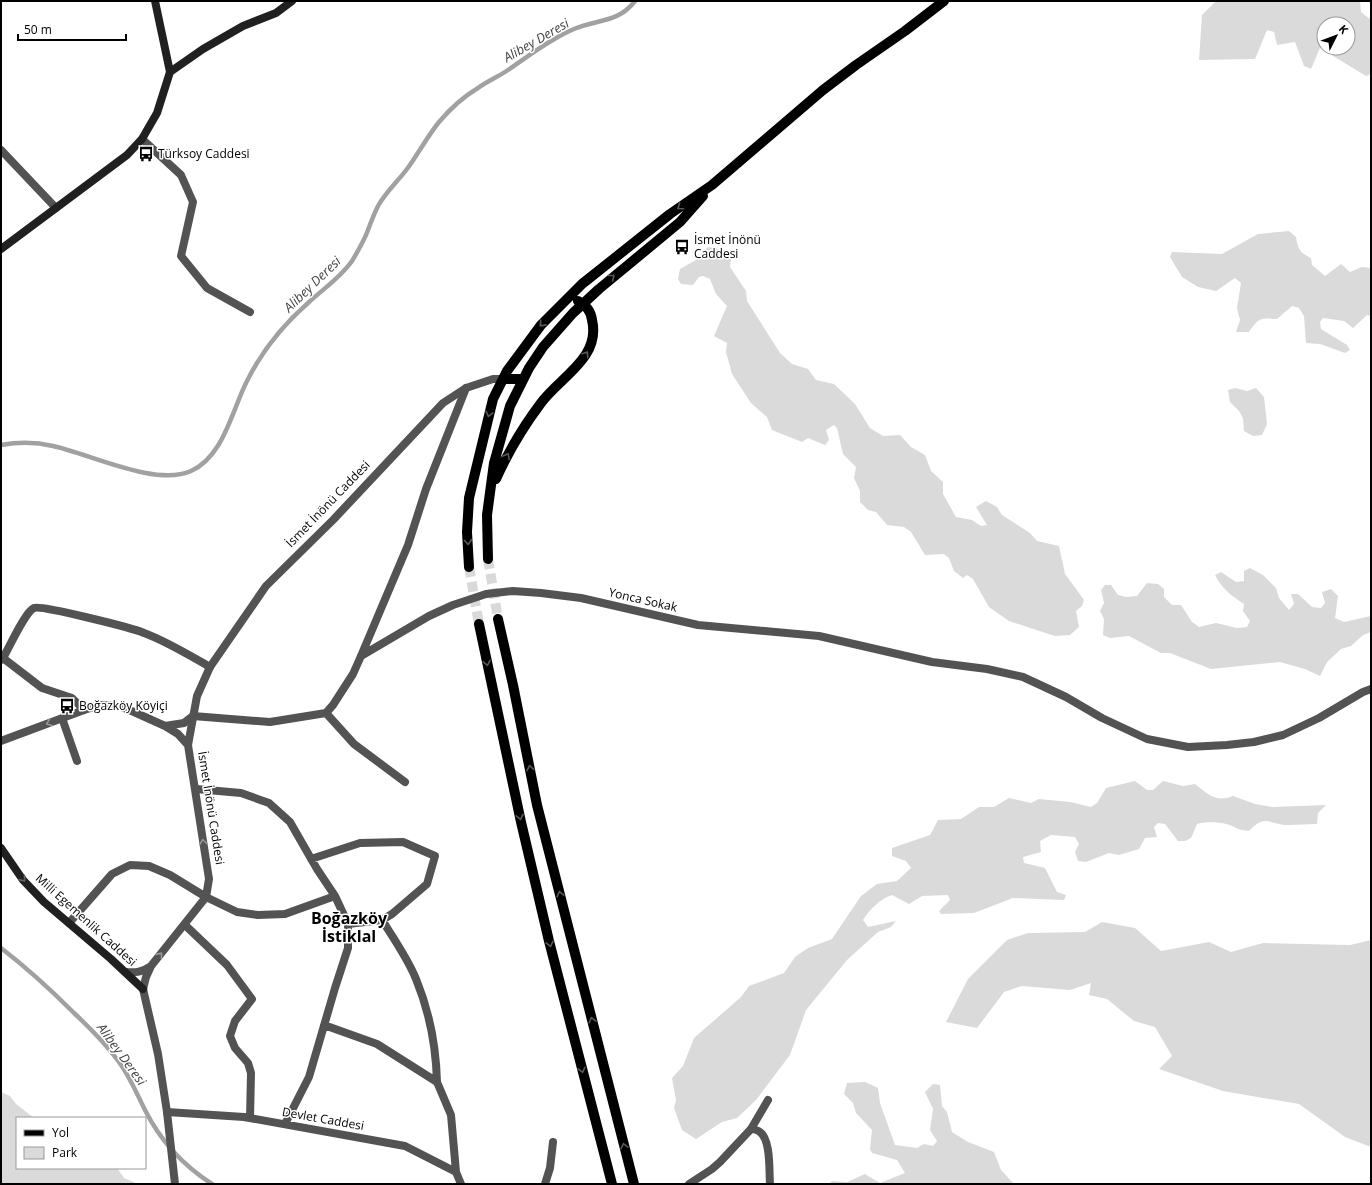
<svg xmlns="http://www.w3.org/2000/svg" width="1372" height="1185" font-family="'Open Sans',sans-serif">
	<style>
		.green { fill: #dadada; fill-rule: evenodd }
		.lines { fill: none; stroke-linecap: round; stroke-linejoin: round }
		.stream { stroke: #a1a1a1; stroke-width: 4.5 }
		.primary-tunnel { stroke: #d9d9d9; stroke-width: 10; stroke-dasharray: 10 5; stroke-linecap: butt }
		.service { stroke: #535353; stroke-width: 8 }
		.minor { stroke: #535353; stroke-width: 8 }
		.tertiary { stroke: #535353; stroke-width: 8 }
		.secondary { stroke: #202020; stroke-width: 8 }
		.primary { stroke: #000; stroke-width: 10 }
		.oneway { stroke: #595959 }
		.oneway2 { stroke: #989898 }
		.oneway3 { stroke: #636363 }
		.labels { text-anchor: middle; stroke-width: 3; stroke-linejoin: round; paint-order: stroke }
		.poi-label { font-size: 12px; fill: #000; stroke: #fff; text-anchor: start }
		.street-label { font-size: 12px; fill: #000; stroke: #fff }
		.water-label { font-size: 13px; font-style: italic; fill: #424242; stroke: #fff }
		.district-label { font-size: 16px; font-weight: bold; fill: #000; stroke: #fff }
	</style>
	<rect width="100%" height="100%" fill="#fff"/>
	<path class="green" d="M 1216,1 L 1360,1 L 1361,12 L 1371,20 L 1371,74 L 1366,76 L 1320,48 L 1311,69 L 1304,66 L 1295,42 L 1277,45 L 1274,32 L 1267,30 L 1255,59 L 1199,60 L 1202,15 ZM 1324,24 L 1348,24 L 1348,48 L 1324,48 Z
		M 1289,231 L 1296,237 C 1298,249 1299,252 1311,258 L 1312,265 L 1325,276 L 1341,264 L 1350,272 L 1362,267 L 1371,268 L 1371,316 L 1367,315 L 1353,328 L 1344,321 L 1323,318 L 1320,322 L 1321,329 L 1347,345 L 1350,350 L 1345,353 L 1320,344 L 1306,343 L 1304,316 L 1299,308 L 1292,306 L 1277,319 C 1261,318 1258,318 1249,332 L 1236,332 L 1240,320 L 1237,308 L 1241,283 L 1235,278 L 1216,291 L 1198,287 L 1182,277 L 1170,257 L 1172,252 L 1222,254 L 1258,234 Z
		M 708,247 L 724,250 L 731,258 L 730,267 L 746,291 L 747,301 L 780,353 L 792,364 L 808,369 L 816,380 L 834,384 L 855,404 L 870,428 L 883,436 L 900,435 L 911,447 L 925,455 L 931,471 L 943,482 L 943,494 L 956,517 L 972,520 L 981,526 L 987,525 L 976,507 L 986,501 L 997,507 L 1002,515 L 1030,533 L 1037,541 L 1059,546 L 1065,574 L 1084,600 L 1082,606 L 1076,611 L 1079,627 L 1070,635 L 1055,636 L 1009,621 L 989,607 L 973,579 L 967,575 L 963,578 L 954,571 L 949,558 L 944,554 L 925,555 L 911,532 L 904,527 L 887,525 L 876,512 L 868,510 L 860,502 L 860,491 L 854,478 L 856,467 L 843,454 L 837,428 L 834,425 L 826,430 L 829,440 L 825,445 L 808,438 L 802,442 L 772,430 L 767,417 L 751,403 L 732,374 L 726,352 L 727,343 L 714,336 L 727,306 L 716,294 L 710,279 L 703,276 L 699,277 L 693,285 L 681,284 L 678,279 L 680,269 L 696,260 Z
		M 1235,388 L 1247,391 L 1256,388 L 1264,397 L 1267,424 L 1262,435 L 1253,436 L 1244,431 L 1243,418 L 1239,411 L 1230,402 L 1228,390 Z
		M 1250,568 L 1263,575 L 1276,588 L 1279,598 L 1289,610 L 1294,604 L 1291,594 L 1298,594 L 1312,607 L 1321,608 L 1325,603 L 1322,592 L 1331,589 L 1338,596 L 1335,618 L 1344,622 L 1371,616 L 1371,632 L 1363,635 L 1351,646 L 1341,649 L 1327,662 L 1320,676 L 1305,669 L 1280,662 L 1211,669 L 1170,653 L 1161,653 L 1129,636 L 1110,638 L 1103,635 L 1104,619 L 1100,611 L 1104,603 L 1101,590 L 1105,585 L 1111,585 L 1118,595 L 1126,597 L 1137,596 L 1147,583 L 1158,584 L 1164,589 L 1164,597 L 1172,605 L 1181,605 L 1192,622 L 1199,627 L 1216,623 L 1237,628 L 1247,627 L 1250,621 L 1243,611 L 1244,604 C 1233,597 1221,588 1215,575 L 1221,572 L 1236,582 L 1244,581 L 1244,571 Z
		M 1135,781 L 1147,790 L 1153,790 L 1163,781 L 1183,786 L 1195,784 C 1208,794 1216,803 1233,796 L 1255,804 L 1272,807 L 1326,805 L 1318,813 L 1317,824 C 1308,824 1298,825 1289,825 C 1269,825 1266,813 1249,831 C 1240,830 1238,829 1230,825 C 1223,822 1205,821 1197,824 L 1191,838 L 1185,841 L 1178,841 L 1165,824 L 1158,823 L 1154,827 L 1157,837 L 1145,838 L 1139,849 L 1119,855 L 1109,853 L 1086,862 L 1078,861 L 1075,852 L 1079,844 L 1075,837 L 1051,835 L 1040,841 L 1041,852 L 1023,857 L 1024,863 L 1045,868 L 1057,892 L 1066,895 L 1064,900 L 1013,898 L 974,913 L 941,914 L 939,911 L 950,900 L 948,895 L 922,896 L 909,904 L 892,895 C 880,899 870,909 863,920 L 868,927 L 896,921 L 891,927 L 878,932 L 847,960 L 806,1010 L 790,1055 L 756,1100 L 737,1118 L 722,1122 L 696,1139 L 682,1130 L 674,1108 L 676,1100 L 672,1078 L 683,1066 L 694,1038 L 741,997 L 749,986 L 784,973 L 795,957 L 808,948 L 832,939 L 861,896 L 877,884 L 897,881 L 911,868 L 906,861 L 892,856 L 892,848 L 930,835 L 938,820 L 961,819 L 979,807 L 994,807 L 1009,798 L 1031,803 L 1039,799 L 1070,802 L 1091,807 L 1097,803 L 1106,788 Z
		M 1102,922 L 1135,928 L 1161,951 L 1209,942 L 1231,952 L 1263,943 L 1350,945 L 1371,940 L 1371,1147 L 1345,1137 L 1299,1104 L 1223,1091 L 1159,1069 L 1172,1056 L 1155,1027 L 1134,1021 L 1107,999 L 1089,995 L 1091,983 L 1070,990 L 1022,986 L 1004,992 L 977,1028 L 946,1022 L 968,979 L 1007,940 L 1028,933 L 1085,932 Z
		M 865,1082 L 878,1088 L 880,1103 L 895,1145 L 917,1148 L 924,1144 L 933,1146 L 937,1141 L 930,1130 L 933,1109 L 925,1092 L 933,1084 L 940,1085 L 942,1106 L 947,1112 L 952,1132 L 968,1142 L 994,1152 L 1001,1170 L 1014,1184 L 829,1184 L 832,1181 L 847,1182 L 865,1174 L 880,1183 L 905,1173 L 897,1160 L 872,1153 L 870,1149 L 872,1130 L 856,1113 L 853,1103 L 844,1094 L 847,1083 Z
		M 1,1092 L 10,1096 L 16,1104 L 34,1118 L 17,1118 L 17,1168 L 117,1168 L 124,1178 L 138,1184 L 1,1184 Z"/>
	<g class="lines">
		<path class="stream" d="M 1,445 C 18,442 36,442 53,446 C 90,454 156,487 191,471 C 224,456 232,410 247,381 C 262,351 283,325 308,303 C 323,289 340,278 352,261 C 358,251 364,241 368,230 C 371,222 374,214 378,206 C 386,192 398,181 407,169 C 418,154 427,137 439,122 C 450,109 463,97 478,88 C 487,81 498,77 508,70 C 529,56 550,39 574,29 C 598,19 618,23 635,1
			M 1,948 C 27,968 51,990 74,1013 C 90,1028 106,1044 119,1062 C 130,1077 137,1094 145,1110 C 160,1140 184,1166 212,1184"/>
		<path class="primary-tunnel" d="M 488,559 L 498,619
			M 469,567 L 479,624"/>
		<path class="service" d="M 142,139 L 181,175 L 193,202 L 181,256 L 207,288 L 250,312"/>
		<path class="minor" d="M 1,150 L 56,208
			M 361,656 L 429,616 L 453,605 L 486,594 L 513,591 L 541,593 L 581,598 L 698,625 L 819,636 L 932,662 L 987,669 L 1023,677 L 1066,697 L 1102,718 L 1147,739 L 1188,747 L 1227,745 L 1254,742 L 1283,735 L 1319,718 L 1363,692 L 1371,689
			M 3,658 L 42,688 L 72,698 L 84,710
			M 1,660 L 3,658 C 9,648 25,612 34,608 C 41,605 133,628 144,633 C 166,641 189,655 210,667
			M 326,713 L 354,744 L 405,782
			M 193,716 L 270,722 L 326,713 L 333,705 L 353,674 L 361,656 L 408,545 L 426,489 L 466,388
			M 62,718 L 77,761
			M 196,789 L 241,793 L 269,803 L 290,822 L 317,869 L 335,896 L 348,924 L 348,948 L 335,988 L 309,1077 L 285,1124
			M 311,859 L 360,843 L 403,842 L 435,856 L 427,884 L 392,914 L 382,920 L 348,924
			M 382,920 C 394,939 408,959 416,979 C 430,1013 436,1045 437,1082
			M 69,923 L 112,874 L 130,865 L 149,866 L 170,875 L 206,897 L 237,912 L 258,915 L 285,914 L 335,896
			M 185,925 L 227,965 L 252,999 L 235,1021 L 230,1036 L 235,1048 L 248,1063 L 251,1073 L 250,1118
			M 324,1025 L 377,1044 L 437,1082 L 451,1115 L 456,1172
			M 167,1112 L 244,1117 L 405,1146 L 456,1172 L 461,1184
			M 751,1129 C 753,1129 758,1130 760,1132 C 771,1140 769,1171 770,1184
			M 545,1184 L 550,1168 L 553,1142
			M 689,1184 L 712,1169 L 720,1162 L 751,1129 L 768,1100"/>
		<path class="tertiary" d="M 165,726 L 184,723 L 193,716
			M 1,741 L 84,710 L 101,705 L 119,706 L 134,712 L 165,726 L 178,734 L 188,745
			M 126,972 C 136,973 142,972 151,966
			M 175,1184 L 167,1112 L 158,1054 L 143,989 L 146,977 L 151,966 L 206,897 L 209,879 L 188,745 L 197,696 L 210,667 L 266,586 L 333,520 L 443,403 L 466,388 L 493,379 L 503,379"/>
		<path class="secondary" d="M 155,1 L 170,72
			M 1,249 L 127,155 L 142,139 L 157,113 L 170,72 L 203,49 L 243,26 L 276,13 L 292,1
			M 1,848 L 23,880 L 44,902 L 111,959 L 143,989"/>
		<path class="primary" d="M 503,379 L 523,379
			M 496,479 C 508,452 523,427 541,403 C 560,377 601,358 592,320 C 591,312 586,305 578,301
			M 488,559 L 487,515 L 494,463 L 510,406 L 529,368 L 543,347 L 573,313 L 599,289 L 680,222 L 703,196
			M 469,567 L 467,532 L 469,498 L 493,399 L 507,371 L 541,325 L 582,284 L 670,214 L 712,185 L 823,90 L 856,65 L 905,31 L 944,1
			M 498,619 L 513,685 L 537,805 L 634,1184
			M 479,624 L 521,822 L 549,941 L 612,1184"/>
	</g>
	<defs><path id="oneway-chevron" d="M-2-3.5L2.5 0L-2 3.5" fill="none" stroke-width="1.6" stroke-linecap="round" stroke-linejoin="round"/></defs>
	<g class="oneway">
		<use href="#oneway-chevron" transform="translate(680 207) rotate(145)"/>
		<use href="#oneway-chevron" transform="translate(612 277) rotate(-39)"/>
		<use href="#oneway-chevron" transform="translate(542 324) rotate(132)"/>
		<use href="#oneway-chevron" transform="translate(586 354) rotate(-56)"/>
		<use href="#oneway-chevron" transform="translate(489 414) rotate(104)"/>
		<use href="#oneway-chevron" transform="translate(507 456) rotate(-61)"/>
		<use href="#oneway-chevron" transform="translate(468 542) rotate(86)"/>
		<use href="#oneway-chevron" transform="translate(487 663) rotate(78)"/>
		<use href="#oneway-chevron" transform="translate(530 768) rotate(-101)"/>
		<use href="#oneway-chevron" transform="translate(520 817) rotate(78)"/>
		<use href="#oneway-chevron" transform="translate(560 894) rotate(-104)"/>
		<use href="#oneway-chevron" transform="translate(550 944) rotate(76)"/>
		<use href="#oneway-chevron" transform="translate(592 1020) rotate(-104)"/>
		<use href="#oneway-chevron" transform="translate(582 1070) rotate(76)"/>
		<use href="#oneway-chevron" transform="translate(624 1146) rotate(-104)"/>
	</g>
	<g class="oneway2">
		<use href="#oneway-chevron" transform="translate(49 723) rotate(159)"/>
		<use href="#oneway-chevron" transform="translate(203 842) rotate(-98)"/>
		<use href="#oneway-chevron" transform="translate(160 955) rotate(-51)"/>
	</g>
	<use class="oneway3" href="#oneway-chevron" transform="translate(23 879) rotate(51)"/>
	<defs>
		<g id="bus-bare" transform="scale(1.2)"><path d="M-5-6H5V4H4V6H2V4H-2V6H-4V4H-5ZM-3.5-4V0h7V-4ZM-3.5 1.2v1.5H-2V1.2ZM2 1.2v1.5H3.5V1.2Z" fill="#000" stroke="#fff" stroke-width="2.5" paint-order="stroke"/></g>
	</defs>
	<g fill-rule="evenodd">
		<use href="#bus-bare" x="146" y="154"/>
		<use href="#bus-bare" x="682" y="247"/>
		<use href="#bus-bare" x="67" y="706"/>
	</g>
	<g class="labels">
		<g class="poi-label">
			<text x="158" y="158">Türksoy Caddesi</text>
			<text x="694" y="244">İsmet İnönü<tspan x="694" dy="14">Caddesi</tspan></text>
			<text x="79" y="710">Boğazköy Köyiçi</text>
		</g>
		<g class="street-label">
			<text transform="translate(328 504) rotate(-46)" y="4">İsmet İnönü Caddesi</text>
			<text transform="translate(643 600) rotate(13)" y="4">Yonca Sokak</text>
			<text transform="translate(211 808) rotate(81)" y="4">İsmet İnönü Caddesi</text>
			<text transform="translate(86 920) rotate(42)" y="4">Milli Egemenlik Caddesi</text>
			<text transform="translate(323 1119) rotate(10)" y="4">Devlet Caddesi</text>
		</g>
		<g class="water-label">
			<text transform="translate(536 40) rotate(-30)" y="5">Alibey Deresi</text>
			<text transform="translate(312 284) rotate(-44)" y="5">Alibey Deresi</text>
			<text transform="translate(122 1054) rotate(54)" y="5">Alibey Deresi</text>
		</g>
		<g class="district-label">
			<text x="349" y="924">Boğazköy<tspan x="349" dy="18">İstiklal</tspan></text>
		</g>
	</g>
	<rect width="1372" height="1185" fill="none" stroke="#000000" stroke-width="4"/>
	<rect x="16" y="1117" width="130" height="52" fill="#ffffff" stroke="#999999"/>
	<rect x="24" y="1130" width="20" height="6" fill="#000000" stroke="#999999"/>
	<text x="52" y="1137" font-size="12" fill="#000000">Yol</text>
	<rect x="24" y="1147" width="20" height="12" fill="#dadada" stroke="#999999"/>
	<text x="52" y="1157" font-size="12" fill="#000000">Park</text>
	<g transform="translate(1336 36) rotate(48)"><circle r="19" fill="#ffffff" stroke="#999999"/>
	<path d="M0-3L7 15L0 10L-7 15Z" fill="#000000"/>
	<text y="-6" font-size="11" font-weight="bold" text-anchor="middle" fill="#000000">K</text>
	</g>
	<path d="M18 34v6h108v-6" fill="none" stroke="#000000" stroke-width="2"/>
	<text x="24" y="34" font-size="12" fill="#000000" stroke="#ffffff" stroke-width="3" paint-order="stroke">50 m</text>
</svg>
